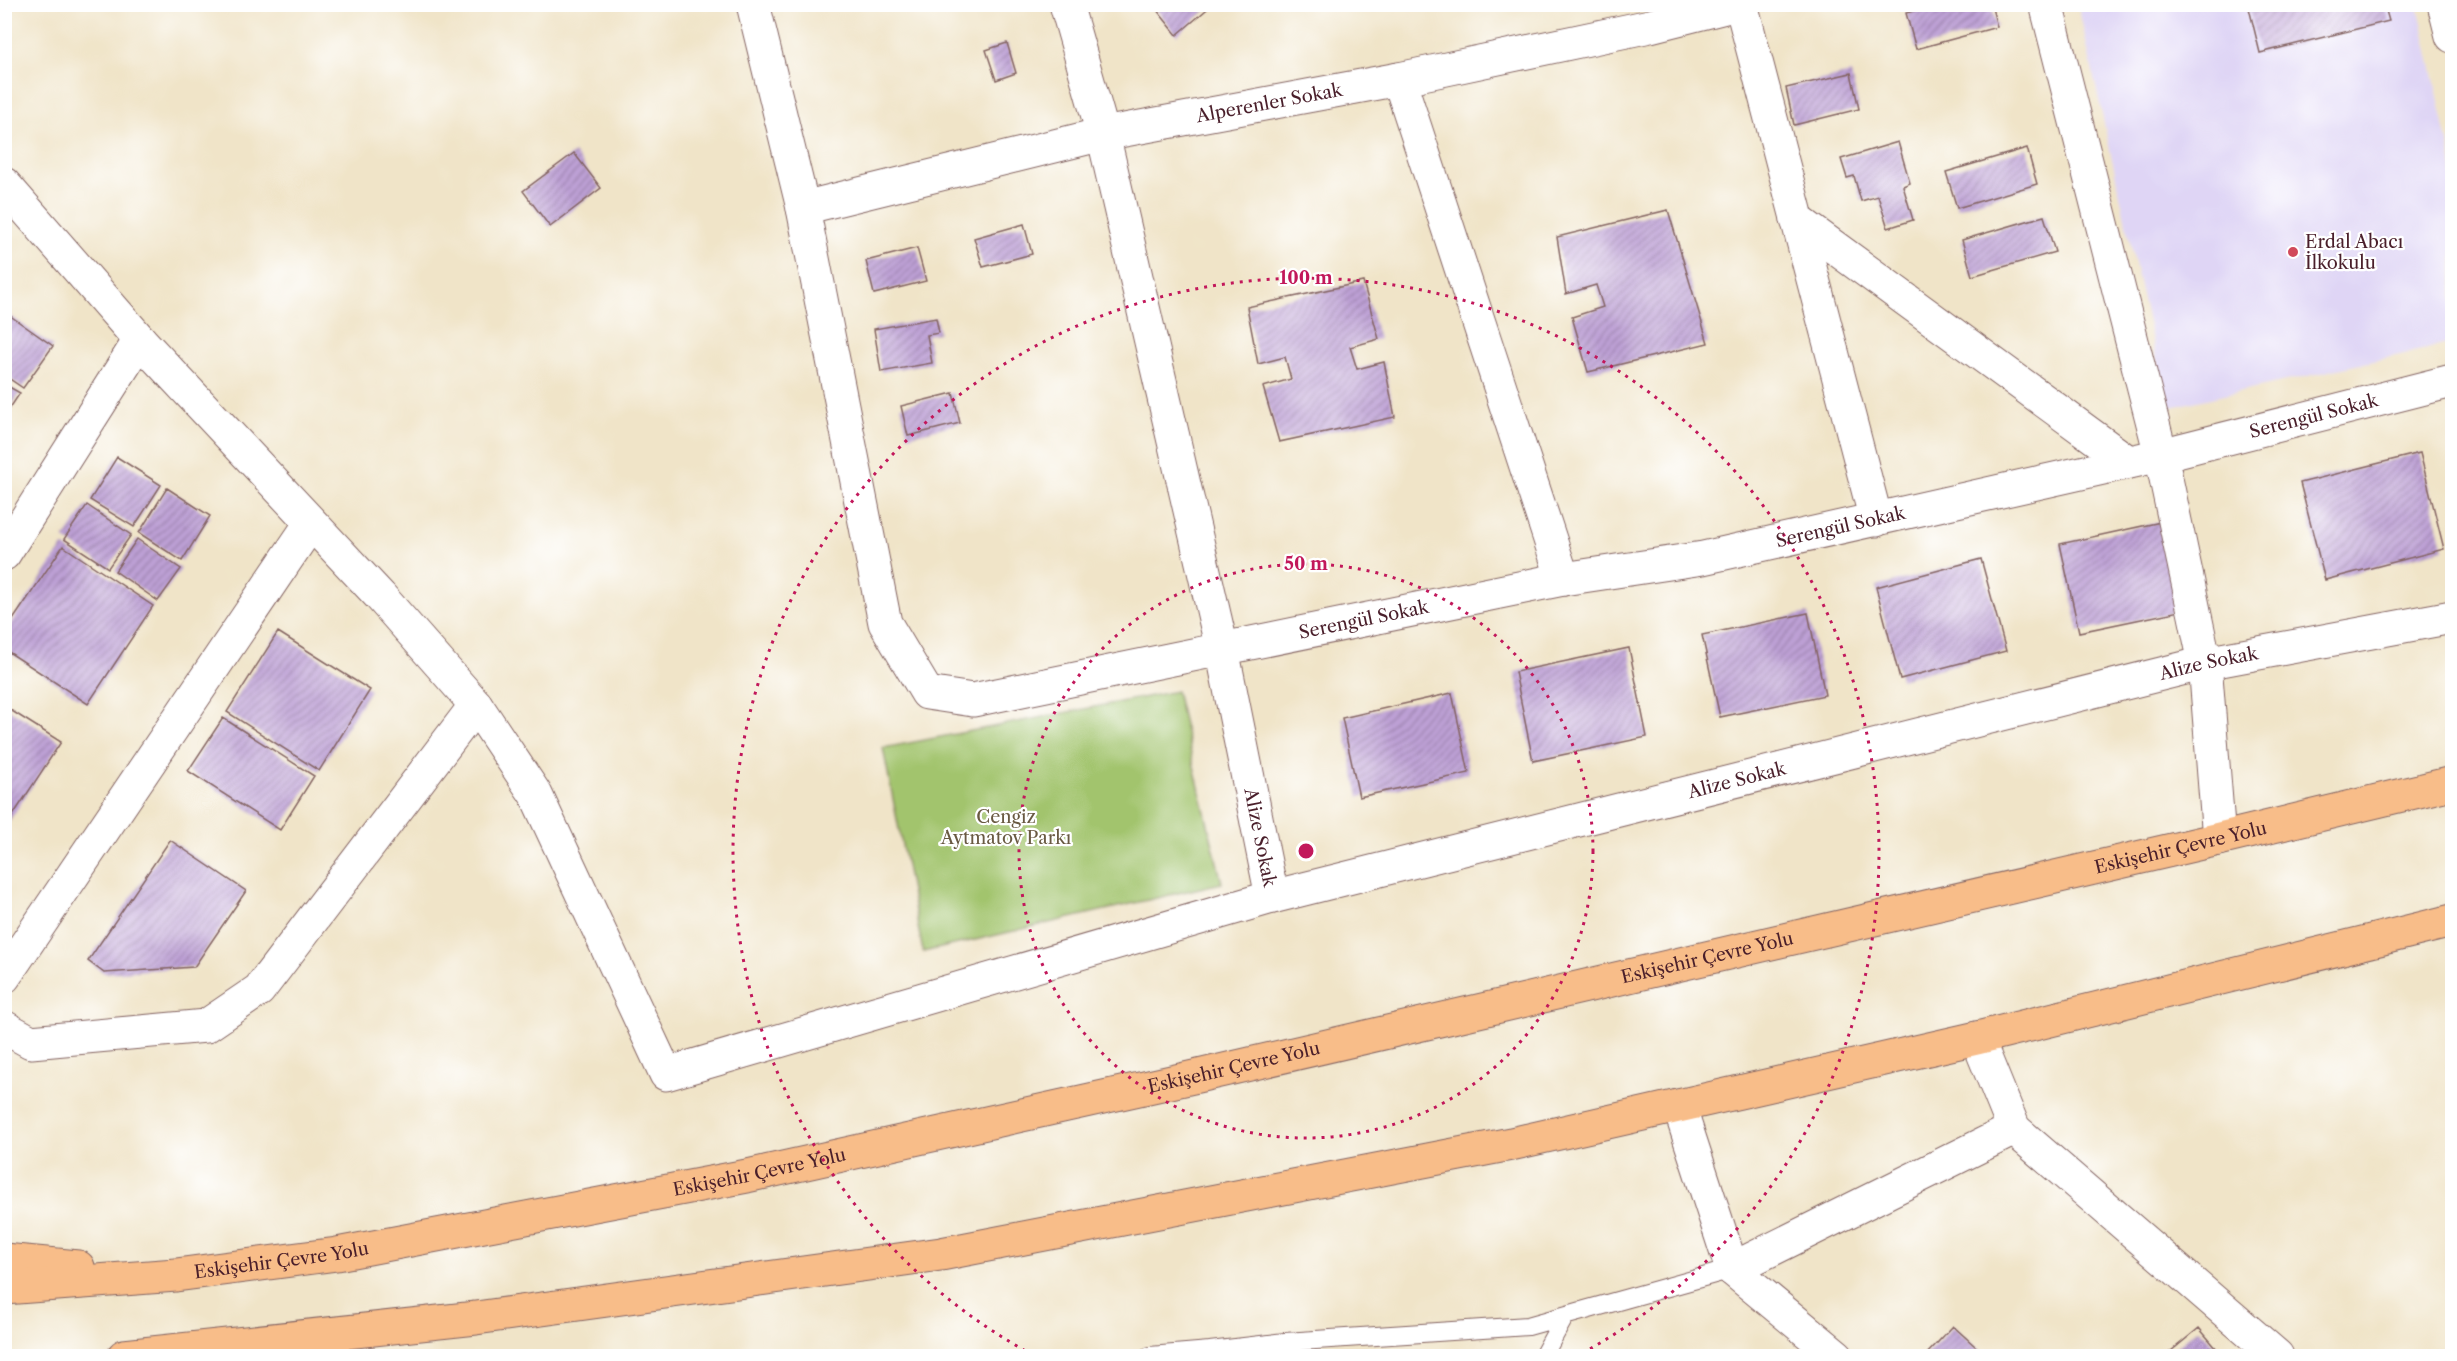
<svg xmlns="http://www.w3.org/2000/svg" width="2457" height="1361" font-family="'Libre Caslon Text',serif">
	<style>
		.built { fill: #dfd5f5 }
		.park { fill: #a2c46d; stroke: #76724c; stroke-width: 1.5 }
		.building { fill: url(#building-hatch) }
		.lines { fill: none; stroke-linecap: round; stroke-linejoin: round }
		.lane-casing { stroke: #846462; stroke-width: 20 }
		.street-casing { stroke: #846462; stroke-width: 35 }
		.highway-casing { stroke: #846462; stroke-width: 35 }
		.lane { stroke: #fff; stroke-width: 18 }
		.street { stroke: #fff; stroke-width: 33 }
		.highway { stroke: #f8bd89; stroke-width: 33 }
		.ring { fill: none; stroke: #c2185b; stroke-width: 3; stroke-dasharray: 3 6 }
		.poi-dot { fill: #d1495b; stroke: #fff; stroke-width: 2 }
		.labels { text-anchor: middle; stroke-width: 4.5; stroke-linejoin: round; paint-order: stroke }
		.street-label { font-size: 18px; fill: #4a1f2b; stroke: #fff }
		.poi-label { font-size: 18px; fill: #4a1f2b; stroke: #fff; text-anchor: start }
		.park-label { font-size: 18px; fill: #695942; stroke: #fff }
		.centre { fill: #c2185b; stroke: #fff; stroke-width: 3 }
		.ring-label { font-size: 18px; text-anchor: middle; font-weight: bold; fill: #c2185b; stroke: #fff; stroke-width: 4.5; stroke-linejoin: round; paint-order: stroke }
	</style>
	<defs>
		<pattern id="building-hatch" width="6" height="6" patternUnits="userSpaceOnUse" patternTransform="scale(1.5)"><rect width="6" height="6" fill="#bda0d5"/><path d="M-1 1l2-2M0 6l6-6M5 7l2-2" fill="none" stroke="#9c82ad"/></pattern>
	</defs>
	<rect width="100%" height="100%" fill="#fff"/>
	<filter id="ink" filterUnits="userSpaceOnUse"><feTurbulence type="fractalNoise" baseFrequency=".0167" numOctaves="2"/><feDisplacementMap in="SourceGraphic" scale="12" xChannelSelector="R" yChannelSelector="G"/><feConvolveMatrix kernelMatrix="1 2 1 2 8 2 1 2 1" color-interpolation-filters="sRGB"/></filter>
	<filter id="wash" filterUnits="userSpaceOnUse"><feTurbulence type="fractalNoise" baseFrequency=".008" numOctaves="4" result="noise"/><feDisplacementMap in="SourceGraphic" scale="24" xChannelSelector="R" yChannelSelector="G"/><feGaussianBlur stdDeviation="1.35" result="paint"/><feColorMatrix in="noise" values="0 0 0 0 0 0 0 0 0 0 0 0 0 0 0 0 0 1.4 0 .05"/><feComposite in="paint" operator="in"/></filter>
	<g filter="url(#wash)">
		<rect width="100%" height="100%" fill="#f0e4c8"/>
		<path class="built" d="M 2078,5 L 2418,5 L 2452,161 L 2452,343 L 2167,408 Z"/>
		<path class="park" d="M 1176,691 L 1222,883 L 923,952 L 883,748 Z"/>
		<g id="blocks">
			<path class="building" d="M 1152,4 L 1213,4 L 1177,35 Z
				M 1939,4 L 1991,4 L 1997,27 L 1916,49 L 1906,13 Z
				M 2248,4 L 2384,4 L 2389,21 L 2260,53 Z
				M 1007,43 L 1016,73 L 996,80 L 986,50 Z
				M 1851,73 L 1859,109 L 1794,125 L 1786,88 Z
				M 1898,142 L 1910,183 L 1903,186 L 1913,220 L 1888,228 L 1878,196 L 1861,201 L 1854,176 L 1847,178 L 1841,159 Z
				M 2027,148 L 2037,184 L 1957,208 L 1946,172 Z
				M 574,153 L 601,188 L 550,227 L 523,191 Z
				M 1668,210 L 1708,343 L 1588,372 L 1572,317 L 1603,307 L 1596,285 L 1566,294 L 1557,237 Z
				M 2044,216 L 2055,252 L 1972,276 L 1962,240 Z
				M 1024,224 L 1032,254 L 983,267 L 974,238 Z
				M 917,248 L 926,281 L 874,294 L 866,261 Z
				M 1363,282 L 1379,339 L 1350,347 L 1357,369 L 1384,362 L 1395,417 L 1279,442 L 1263,387 L 1291,379 L 1285,357 L 1258,364 L 1247,307 Z
				M 9,315 L 53,346 L 23,388 L 4,375 L 4,322 Z
				M 936,318 L 939,333 L 927,335 L 932,363 L 881,372 L 874,329 Z
				M 4,384 L 20,393 L 4,417 Z
				M 953,393 L 960,423 L 908,436 L 901,406 Z
				M 2420,453 L 2444,549 L 2325,580 L 2300,483 Z
				M 117,457 L 161,485 L 134,527 L 90,500 Z
				M 167,488 L 210,516 L 182,561 L 139,533 Z
				M 87,505 L 131,535 L 108,568 L 64,539 Z
				M 2161,522 L 2180,611 L 2079,632 L 2060,544 Z
				M 137,539 L 181,569 L 158,601 L 115,571 Z
				M 63,546 L 153,606 L 88,704 L 4,649 L 4,633 Z
				M 1981,559 L 2006,651 L 1900,679 L 1876,587 Z
				M 1808,613 L 1825,695 L 1720,717 L 1702,635 Z
				M 278,632 L 370,690 L 319,771 L 227,712 Z
				M 1629,648 L 1647,737 L 1533,761 L 1515,672 Z
				M 1452,693 L 1469,773 L 1359,797 L 1342,718 Z
				M 4,706 L 61,742 L 4,829 Z
				M 223,718 L 314,776 L 280,830 L 188,771 Z
				M 170,840 L 246,891 L 194,967 L 104,973 L 88,961 Z
				M 1953,1326 L 1986,1356 L 1925,1356 Z
				M 2199,1328 L 2223,1356 L 2165,1356 Z"/>
		</g>
	</g>
	<g filter="url(#ink)">
		<use href="#blocks" fill-opacity="0" stroke="#846462" stroke-width="1.5"/>
		<g class="lines">
			<g class="lane-casing">
				<path id="lane" d="M 1150,1356 L 1210,1351
					M 1205,1356 L 1210,1351 L 1285,1342 L 1528,1326 L 1732,1269
					M 1543,1356 L 1565,1316"/>
			</g>
			<g class="street-casing">
				<g id="street">
					<path id="s1" d="M 753,4 L 803,208 L 885,623 L 927,693 L 973,700 L 1563,579 L 1703,558 L 2161,455 L 2452,381"/>
					<path id="s2" d="M 1066,4 L 1103,134 L 1222,649 L 1272,897 L 2205,663 L 2452,617"/>
					<path d="M 1741,4 L 1876,520"/>
					<path d="M 2046,4 L 2161,455 L 2205,663 L 2219,839"/>
					<path d="M 2444,4 L 2452,36"/>
					<path d="M 1399,79 L 1563,579"/>
					<path d="M 4,184 L 140,340 L 380,596 L 476,705 L 536,795 L 666,1074 L 1272,897"/>
					<path id="s3" d="M 803,208 L 1103,134 L 1399,79 L 1650,26 L 1737,4"/>
					<path d="M 1797,220 L 2128,462"/>
					<path d="M 4,554 L 140,340"/>
					<path d="M 4,977 L 311,523"/>
					<path d="M 4,1027 L 31,1042 L 206,1026 L 259,990 L 476,705"/>
					<path d="M 1977,1038 L 2014,1129 L 2277,1356"/>
					<path d="M 1679,1106 L 1732,1269 L 1837,1356"/>
					<path d="M 1732,1269 L 2014,1129"/>
				</g>
			</g>
			<g class="highway-casing">
				<g id="highway">
					<path d="M 4,1260 L 78,1267"/>
					<path id="s4" d="M 4,1288 L 176,1275 L 337,1254 L 747,1176 L 1198,1076 L 2219,839 L 2452,783"/>
					<path d="M 124,1356 L 476,1318 L 941,1254 L 1511,1144 L 1977,1038 L 2452,921"/>
				</g>
			</g>
			<use href="#lane" class="lane"/>
			<use href="#street" class="street"/>
			<use href="#highway" class="highway"/>
		</g>
	</g>
	<g class="ring">
		<circle cx="1306" cy="851" r="287"/>
		<path d="M1033 1355A573 573 0 1 1 1579 1355"/>
	</g>
	<circle class="poi-dot" cx="2293" cy="252" r="6"/>
	<g class="labels">
		<g class="street-label">
			<text dy="6" stroke="none"><textPath href="#s3" startOffset="478">Alperenler Sokak</textPath></text>
			<text dy="6" stroke="none"><textPath href="#s1" startOffset="2132">Serengül Sokak</textPath></text>
			<text dy="6" stroke="none"><textPath href="#s1" startOffset="1646">Serengül Sokak</textPath></text>
			<text dy="6" stroke="none"><textPath href="#s1" startOffset="1160">Serengül Sokak</textPath></text>
			<text dy="6" stroke="none"><textPath href="#s2" startOffset="1882">Alize Sokak</textPath></text>
			<text dy="6" stroke="none"><textPath href="#s2" startOffset="1396">Alize Sokak</textPath></text>
			<text dy="6" stroke="none"><textPath href="#s2" startOffset="856">Alize Sokak</textPath></text>
			<text dy="6" stroke="none"><textPath href="#s4" startOffset="2223">Eskişehir Çevre Yolu</textPath></text>
			<text dy="6" stroke="none"><textPath href="#s4" startOffset="1737">Eskişehir Çevre Yolu</textPath></text>
			<text dy="6" stroke="none"><textPath href="#s4" startOffset="1251">Eskişehir Çevre Yolu</textPath></text>
			<text dy="6" stroke="none"><textPath href="#s4" startOffset="765">Eskişehir Çevre Yolu</textPath></text>
			<text dy="6" stroke="none"><textPath href="#s4" startOffset="279">Eskişehir Çevre Yolu</textPath></text>
		</g>
		<g class="poi-label">
			<text x="2305" y="248">Erdal Abacı<tspan x="2305" dy="21">İlkokulu</tspan></text>
		</g>
		<g class="park-label">
			<text x="1006" y="823">Cengiz<tspan x="1006" dy="21">Aytmatov Parkı</tspan></text>
		</g>
	</g>
	<circle cx="1306" cy="851" r="9" class="centre"/>
	<g class="ring-label">
		<text x="1306" y="284">100 m</text>
		<text x="1306" y="570">50 m</text>
	</g>
	<rect width="2457" height="1361" fill="none" stroke="#fff" stroke-width="24"/>
</svg>
